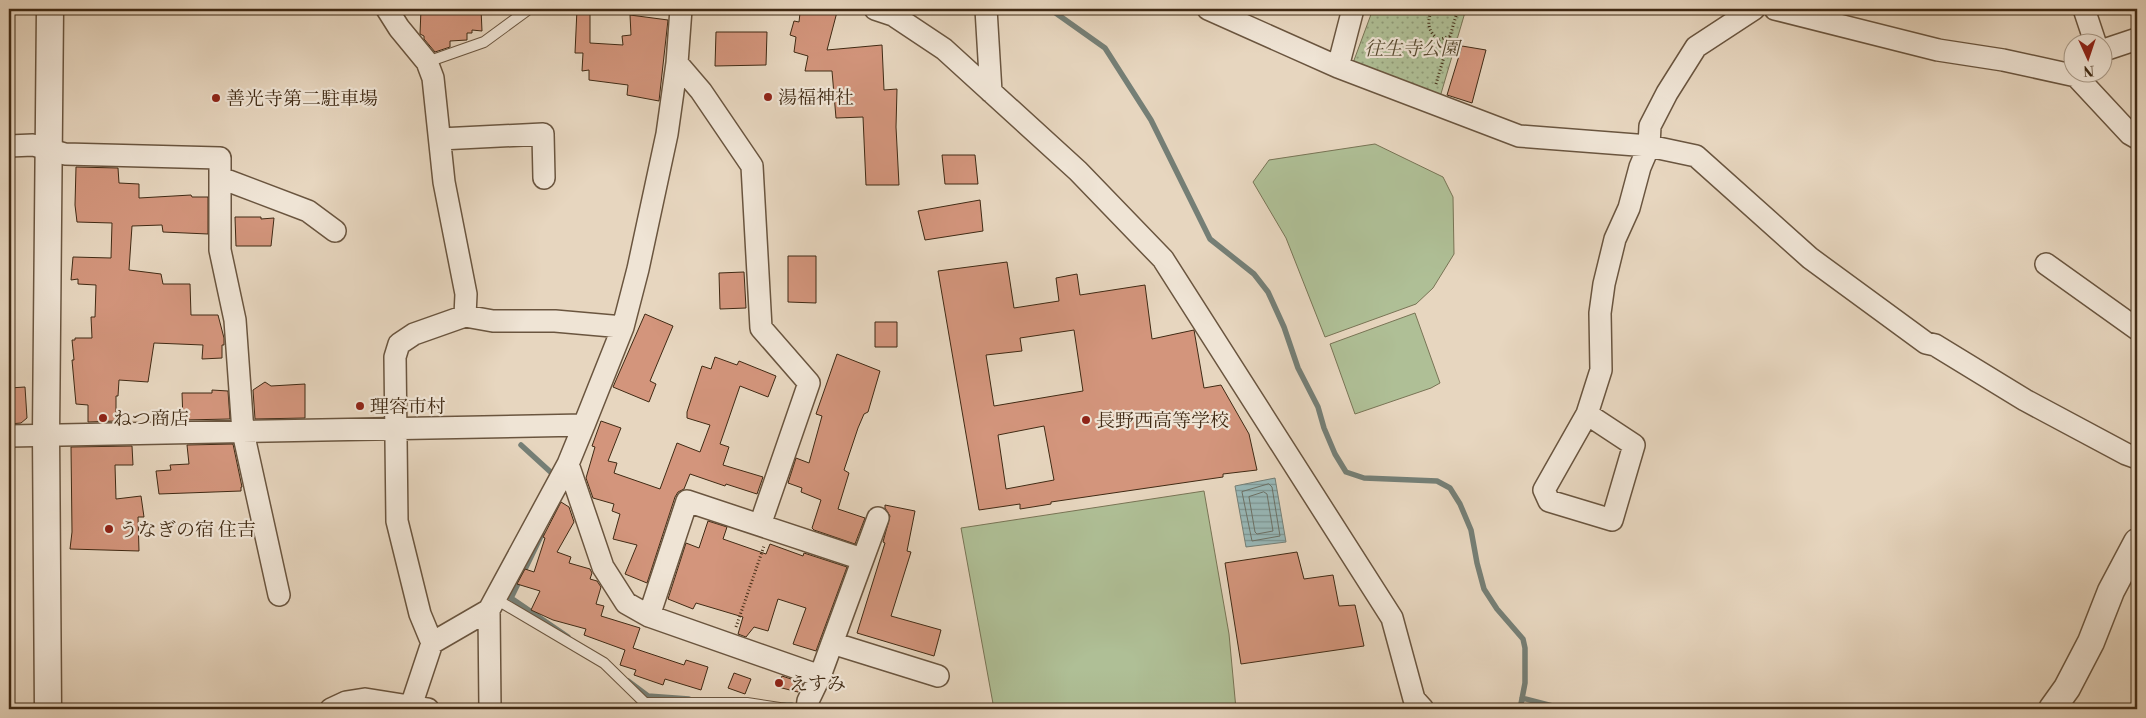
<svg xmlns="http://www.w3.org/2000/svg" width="2146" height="718" font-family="'Libre Bodoni','Noto Serif JP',serif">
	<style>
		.green { fill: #afbf96; stroke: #787455 }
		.park { fill: url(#park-dots); stroke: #787455 }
		.water { fill: url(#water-rules); stroke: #757f76 }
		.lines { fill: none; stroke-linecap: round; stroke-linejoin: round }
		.shore { stroke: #6c7166; stroke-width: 1 }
		.stream { stroke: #757f76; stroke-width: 5.5 }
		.building { fill: #d3957c; stroke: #402a14; fill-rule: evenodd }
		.service-casing { stroke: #6a553f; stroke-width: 12 }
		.minor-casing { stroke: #6a553f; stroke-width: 24 }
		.tertiary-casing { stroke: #6a553f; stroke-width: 29 }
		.path { stroke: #402a14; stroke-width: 3; stroke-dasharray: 1 2.5; stroke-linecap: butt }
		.service { stroke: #efe4d5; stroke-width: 10 }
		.minor { stroke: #efe4d5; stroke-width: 21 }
		.tertiary { stroke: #efe4d5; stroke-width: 26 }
		.poi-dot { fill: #8f2418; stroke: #efe4d5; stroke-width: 2 }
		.labels { text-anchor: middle; stroke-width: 4.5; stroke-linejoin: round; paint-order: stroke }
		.park-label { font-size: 19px; font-style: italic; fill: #56482e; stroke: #efe4d5 }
		.poi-label { font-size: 19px; fill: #402a14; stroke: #efe4d5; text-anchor: start }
	</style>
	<defs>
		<pattern id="park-dots" width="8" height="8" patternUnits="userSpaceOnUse" patternTransform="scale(1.25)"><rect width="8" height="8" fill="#afbf96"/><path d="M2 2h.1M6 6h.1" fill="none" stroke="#909b79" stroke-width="1.8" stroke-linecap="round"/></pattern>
		<pattern id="water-rules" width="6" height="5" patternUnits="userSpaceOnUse" patternTransform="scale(1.25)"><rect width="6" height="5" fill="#98b8b8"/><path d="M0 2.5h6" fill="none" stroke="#7d9694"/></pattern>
	</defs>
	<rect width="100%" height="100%" fill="#e7d6bf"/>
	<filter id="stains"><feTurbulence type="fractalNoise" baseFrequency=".004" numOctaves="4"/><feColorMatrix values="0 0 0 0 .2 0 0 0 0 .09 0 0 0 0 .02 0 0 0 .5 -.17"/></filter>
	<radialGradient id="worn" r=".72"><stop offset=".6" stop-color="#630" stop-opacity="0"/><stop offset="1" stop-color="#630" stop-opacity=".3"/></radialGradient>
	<path class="green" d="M 1375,144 L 1443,177 L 1453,197 L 1454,254 L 1433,288 L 1416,304 L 1325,337 L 1286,238 L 1253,182 L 1269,160 Z
		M 1415,313 L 1440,383 L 1431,388 L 1355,414 L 1330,344 Z
		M 1204,491 L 1229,634 L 1236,709 L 994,709 L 961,528 Z"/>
	<path class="park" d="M 1373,9 L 1466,9 L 1440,97 L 1350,71 Z"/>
	<path class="water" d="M 1275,478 L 1286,542 L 1246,547 L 1235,486 Z"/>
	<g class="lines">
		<path class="shore" d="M 1269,484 L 1272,487 L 1280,536 L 1252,541 L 1242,492 Z
			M 1264,492 L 1267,494 L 1273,531 L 1257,534 L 1255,532 L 1249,497 Z"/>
		<path class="stream" d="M 1050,9 L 1105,48 L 1151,120 L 1210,239 L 1254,274 L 1268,292 L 1284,327 L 1298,368 L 1318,407 L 1324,428 L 1335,454 L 1346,472 L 1364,478 L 1437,481 L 1450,488 L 1460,504 L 1471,530 L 1477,563 L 1484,589 L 1497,609 L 1523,639 L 1525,648 L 1525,683 L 1520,709
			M 521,445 L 556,477
			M 542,534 L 511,598 L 568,637
			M 628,681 L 648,696 L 689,699
			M 1522,698 L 1564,709
			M 783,705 L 792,705 L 797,709"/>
	</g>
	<path class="building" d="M 421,9 L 481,9 L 482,31 L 472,30 L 472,33 L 467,33 L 467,40 L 450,41 L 450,47 L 435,52 L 424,39 L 424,36 L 420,34 Z
		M 577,9 L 590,9 L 590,43 L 623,45 L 622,36 L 631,35 L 630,15 L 668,20 L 659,101 L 627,95 L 628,85 L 589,80 L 589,70 L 582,71 L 583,53 L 575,53 Z
		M 806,9 L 824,9 L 837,12 L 827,50 L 882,45 L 884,90 L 897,89 L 896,127 L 899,185 L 866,185 L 863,117 L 836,118 L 832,71 L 805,71 L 808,56 L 794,52 L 796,37 L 790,35 L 794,21 L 799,22 L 800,13 L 804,13 Z
		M 716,32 L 767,32 L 766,65 L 715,66 Z
		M 1462,46 L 1486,50 L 1472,103 L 1447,95 Z
		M 942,155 L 975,155 L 978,184 L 945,184 Z
		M 76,167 L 118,168 L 119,183 L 139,184 L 139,198 L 191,195 L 192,197 L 208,197 L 208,234 L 163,232 L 162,225 L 132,226 L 129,270 L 161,274 L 163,284 L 190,284 L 191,315 L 218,315 L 224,338 L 224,345 L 222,345 L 222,358 L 202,359 L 203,345 L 154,343 L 148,382 L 119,380 L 118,396 L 116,396 L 116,421 L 88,422 L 88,405 L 76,404 L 72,360 L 74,360 L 72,340 L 75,340 L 75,338 L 92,338 L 91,317 L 95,317 L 96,285 L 78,284 L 78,279 L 71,280 L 73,257 L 111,258 L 112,223 L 77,222 L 75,205 Z
		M 980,200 L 983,231 L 925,240 L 918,211 Z
		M 235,217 L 261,217 L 261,219 L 274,218 L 271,246 L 236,246 Z
		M 788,256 L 816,256 L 816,303 L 788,302 Z
		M 1007,262 L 1014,308 L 1059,301 L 1056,278 L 1077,274 L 1080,295 L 1145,285 L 1152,339 L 1194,330 L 1204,388 L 1221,385 L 1249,434 L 1257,470 L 1223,474 L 1223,477 L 1051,502 L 1051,504 L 1020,509 L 1020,504 L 979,510 L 938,271 ZM 1074,330 L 1083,391 L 994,406 L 986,355 L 1022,351 L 1020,338 ZM 1044,426 L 1054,480 L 1006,489 L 998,435 Z
		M 744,272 L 746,308 L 720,309 L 719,273 Z
		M 645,314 L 673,326 L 650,381 L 656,384 L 649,402 L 613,387 Z
		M 875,322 L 897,322 L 897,347 L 875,347 Z
		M 837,354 L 880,371 L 868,412 L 864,414 L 858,428 L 844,470 L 849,473 L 838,509 L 865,518 L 855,544 L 814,530 L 812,528 L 821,500 L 801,492 L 802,488 L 788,483 L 796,458 L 809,463 L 822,416 L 816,414 Z
		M 715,357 L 737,365 L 739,361 L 776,376 L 768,397 L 740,386 L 720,444 L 729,447 L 723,465 L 763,477 L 757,494 L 726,484 L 725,486 L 690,474 L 684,489 L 678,492 L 675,497 L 647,583 L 625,574 L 637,545 L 613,539 L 620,514 L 612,511 L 614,504 L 593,498 L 586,478 L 595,447 L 592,446 L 601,421 L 621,428 L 608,461 L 617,463 L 614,473 L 660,489 L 677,443 L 700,452 L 710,425 L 687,418 L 687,412 L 702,366 L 711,369 Z
		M 265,382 L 271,386 L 305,384 L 305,418 L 255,419 L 253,390 Z
		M 25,387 L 27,418 L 21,423 L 9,424 L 9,388 Z
		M 212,390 L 228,391 L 230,419 L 183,420 L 182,393 L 212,393 Z
		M 233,444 L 242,487 L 241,487 L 241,491 L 159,494 L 156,471 L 171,470 L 170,465 L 189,464 L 187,445 Z
		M 132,446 L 133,465 L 115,465 L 116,499 L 141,496 L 144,517 L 138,517 L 139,551 L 70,549 L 72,532 L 71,447 Z
		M 561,502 L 569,507 L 574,522 L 557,552 L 571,557 L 569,563 L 590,569 L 592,573 L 590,579 L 597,581 L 601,587 L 596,604 L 604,606 L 601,616 L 640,628 L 633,648 L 684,665 L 686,660 L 708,667 L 701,690 L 665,679 L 663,685 L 634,675 L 636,670 L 620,665 L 625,650 L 584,635 L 586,629 L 553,620 L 531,610 L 540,591 L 517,584 L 525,569 L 534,572 L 545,538 L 543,537 Z
		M 885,505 L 915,511 L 907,551 L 911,552 L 891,616 L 941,630 L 934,656 L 857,633 L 885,543 L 883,542 L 890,516 L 885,508 Z
		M 708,521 L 727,527 L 723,539 L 766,554 L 770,544 L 803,556 L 804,553 L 847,567 L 816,651 L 793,644 L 806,608 L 778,599 L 768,631 L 754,627 L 746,637 L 738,634 L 743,617 L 696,603 L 693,609 L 668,599 L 686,543 L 699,548 Z
		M 1297,552 L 1304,579 L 1333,575 L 1339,606 L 1355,605 L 1364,646 L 1241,664 L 1225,563 Z
		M 734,673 L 751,679 L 745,694 L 728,688 Z
		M 782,676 L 803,683 L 798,692 L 778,687 Z"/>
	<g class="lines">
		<g class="service-casing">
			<path id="service" d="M 427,62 L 484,42 L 529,9
				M 494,598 L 604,663 L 645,703 L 747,703 L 786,709"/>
		</g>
		<g class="minor-casing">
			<path id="minor" d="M 387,9 L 399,28 L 427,62 L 433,78 L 444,182 L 466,294 L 465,316
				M 875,9 L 893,15 L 944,49 L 1078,171 L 1163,259 L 1392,618 L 1414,699 L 1423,709
				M 986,9 L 991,92
				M 1208,9 L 1338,67 L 1519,136 L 1649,146 L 1696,156 L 1810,258 L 1926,343 L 1935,345 L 2025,400 L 2126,454 L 2137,458
				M 1775,9 L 1938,50 L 2003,60 L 2076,76 L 2130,134 L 2137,138
				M 2084,9 L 2095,42
				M 2104,50 L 2137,39
				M 677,63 L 701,91 L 752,166 L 761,328 L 809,383 L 760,525
				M 1338,67 L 1353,9
				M 440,139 L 543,134 L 544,178
				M 9,146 L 33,145 L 65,154 L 220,158 L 220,250 L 235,320 L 243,432 L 279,595
				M 221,178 L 308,211 L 335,231
				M 2046,264 L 2137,329
				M 1587,414 L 1634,445 L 1612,520 L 1549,501 L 1544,490 L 1587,414 L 1601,370 L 1600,313 L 1604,284 L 1615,239 L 1629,208 L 1640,167 L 1649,146 L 1650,126 L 1667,93 L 1696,47 L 1754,9
				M 9,436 L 584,425 L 623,327 L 638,269 L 667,134 L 677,63 L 681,9
				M 568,464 L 603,567 L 626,603 L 649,616 L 820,676 L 808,701 L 807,709
				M 489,610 L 490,709
				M 649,616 L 687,501 L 862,559
				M 432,643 L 420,614 L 397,521 L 395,357 L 399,344 L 414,334 L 465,316 L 493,321 L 555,321 L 623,327
				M 832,643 L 938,676
				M 820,676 L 878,518
				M 331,709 L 346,702 L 365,699 L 428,709
				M 410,709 L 432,643 L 489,610 L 568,464 L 584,425"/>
		</g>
		<g class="tertiary-casing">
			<path id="tertiary" d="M 48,709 L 46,434 L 50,9
				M 2052,709 L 2067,688 L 2091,642 L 2111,591 L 2137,542"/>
		</g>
		<path class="path" d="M 1432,9 C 1427,22 1427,31 1439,40 L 1450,36
			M 1436,84 L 1458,9
			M 736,627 L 764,546"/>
		<use href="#service" class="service"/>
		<use href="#minor" class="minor"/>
		<use href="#tertiary" class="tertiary"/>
	</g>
	<g class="poi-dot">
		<circle cx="768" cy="97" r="5"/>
		<circle cx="216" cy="98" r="5"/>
		<circle cx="360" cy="406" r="5"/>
		<circle cx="103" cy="418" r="5"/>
		<circle cx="1086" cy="420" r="5"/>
		<circle cx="109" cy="529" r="5"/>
		<circle cx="779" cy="683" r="5"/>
	</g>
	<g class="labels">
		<g class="park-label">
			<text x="1412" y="55">往生寺公園</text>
		</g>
		<g class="poi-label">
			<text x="778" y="104">湯福神社</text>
			<text x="226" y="105">善光寺第二駐車場</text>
			<text x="370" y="413">理容市村</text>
			<text x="113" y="425">ねつ商店</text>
			<text x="1096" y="427">長野西高等学校</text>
			<text x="119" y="536">うなぎの宿 住吉</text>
			<text x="789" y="690">えすみ</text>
		</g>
	</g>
	<rect width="2146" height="718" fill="none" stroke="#e7d6bf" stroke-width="30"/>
	<rect x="10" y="10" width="2126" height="698" fill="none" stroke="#402a14" stroke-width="2.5"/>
	<rect x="15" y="15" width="2116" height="688" fill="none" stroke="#402a14"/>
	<g transform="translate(2088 58) rotate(177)"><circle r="24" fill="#efe4d5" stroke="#a99a88"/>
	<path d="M0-4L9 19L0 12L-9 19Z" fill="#8f2418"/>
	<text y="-8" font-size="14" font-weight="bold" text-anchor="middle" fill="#402a14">N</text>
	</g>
	<rect width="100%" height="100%" filter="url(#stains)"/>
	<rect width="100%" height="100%" fill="url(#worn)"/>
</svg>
